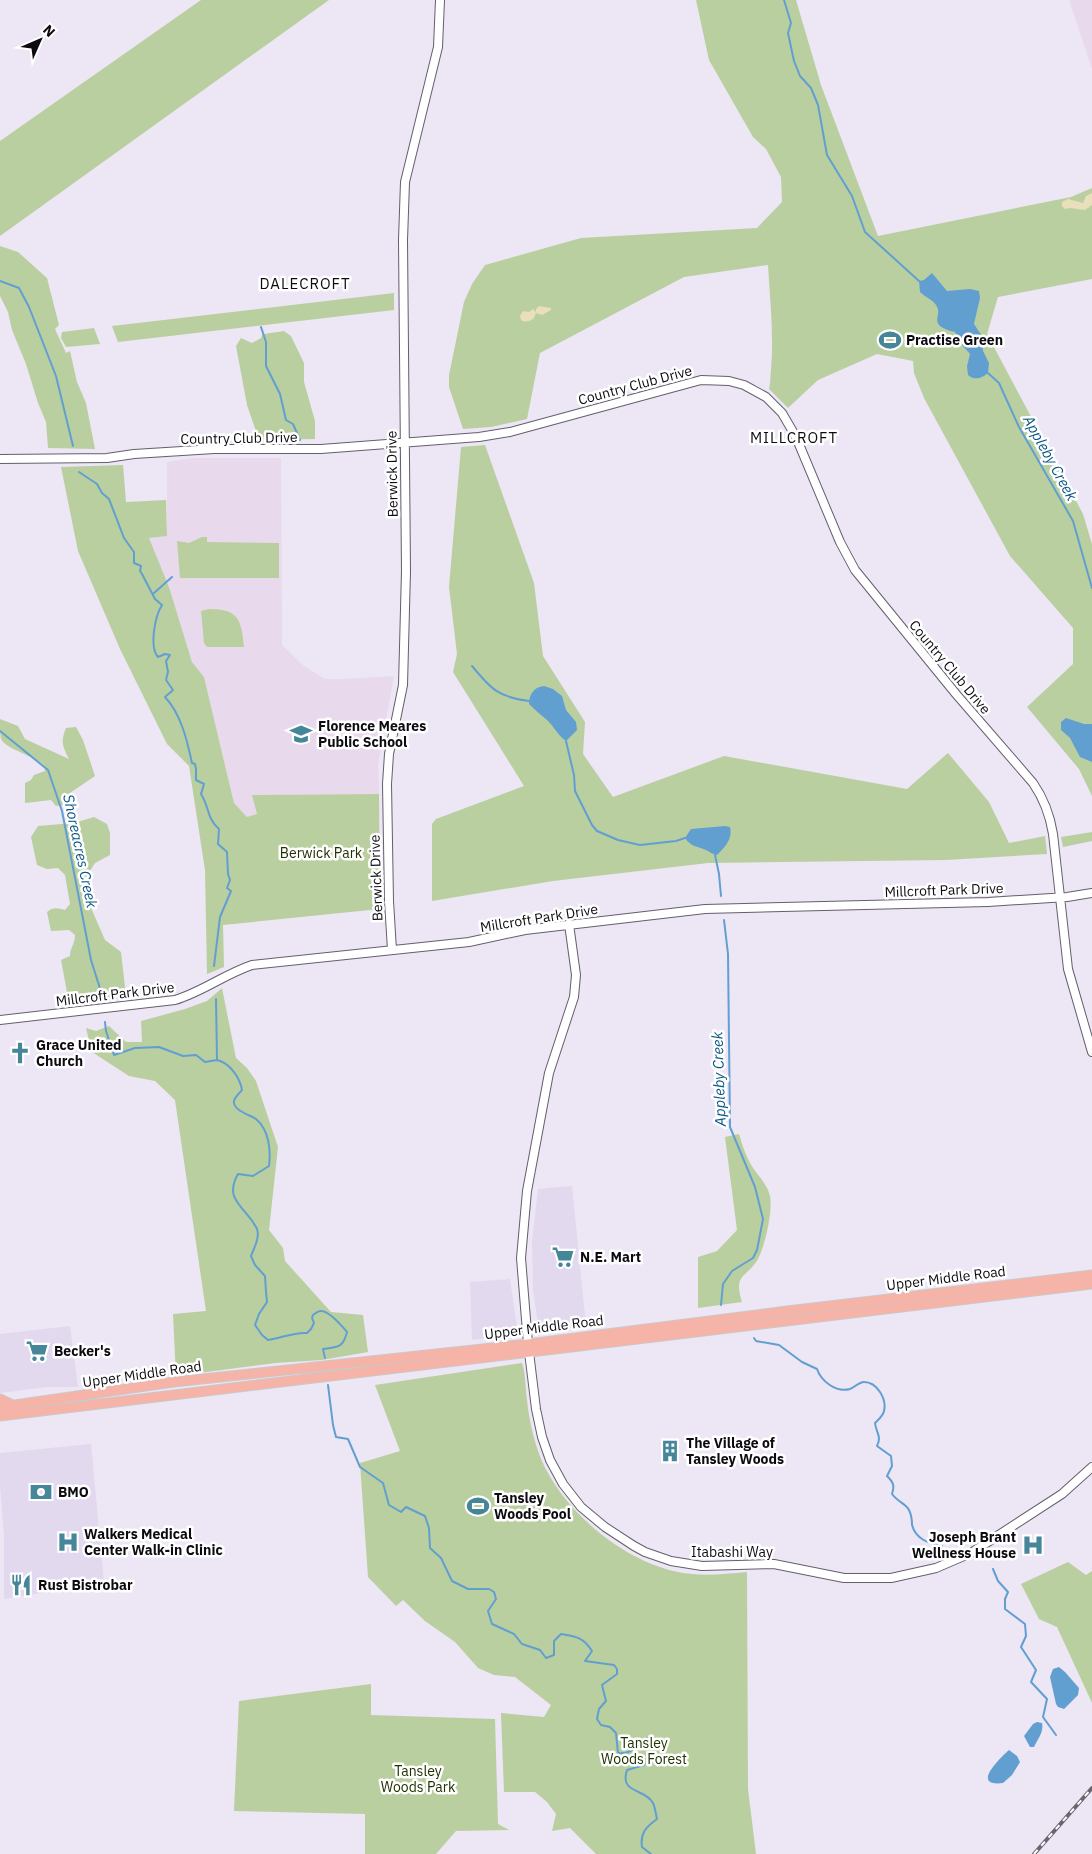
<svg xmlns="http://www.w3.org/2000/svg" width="1092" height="1854" font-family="'IBM Plex Sans',sans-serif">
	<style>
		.built { fill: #e2d9ef }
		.education { fill: #e8d9ec }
		.green { fill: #bacfa0 }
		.sand { fill: #e9dfba }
		.water { fill: #619fd1 }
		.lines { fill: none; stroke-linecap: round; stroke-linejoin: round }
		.stream { stroke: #619fd1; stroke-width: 2 }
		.minor-casing { stroke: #645f6c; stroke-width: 10 }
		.major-casing { stroke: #cac9ca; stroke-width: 11 }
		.minor { stroke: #fff; stroke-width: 8 }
		.major { stroke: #f6b3a7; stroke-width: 9 }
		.rail-casing { stroke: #69666f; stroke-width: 4 }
		.rail { stroke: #fff; stroke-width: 2; stroke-dasharray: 5.5; stroke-linecap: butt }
		.labels { text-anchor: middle; stroke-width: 5; stroke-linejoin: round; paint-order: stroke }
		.poi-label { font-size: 14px; font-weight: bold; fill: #0d0b10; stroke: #fff; text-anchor: start }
		.street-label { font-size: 14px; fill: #0d0b10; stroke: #fff }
		.park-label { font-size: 14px; fill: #203100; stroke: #fff }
		.neighbourhood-label { font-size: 15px; letter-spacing: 1px; fill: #0d0b10; stroke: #fff }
		.water-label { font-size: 15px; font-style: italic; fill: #0c5786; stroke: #fff }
	</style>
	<rect width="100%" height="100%" fill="#ece6f5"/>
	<path class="built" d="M 572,1186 L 586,1326 L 539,1331 L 533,1290 L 532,1241 L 538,1189 Z
		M 510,1279 L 518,1334 L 472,1340 L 470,1282 Z
		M 70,1326 L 78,1387 L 47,1387 L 0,1393 L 0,1334 Z
		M 91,1444 L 104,1583 L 4,1599 L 4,1535 L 0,1486 L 0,1453 Z"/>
	<path class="education" d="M 1069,0 L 1092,0 L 1092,69 Z
		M 193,458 L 281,458 L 282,645 L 304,666 L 325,679 L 346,679 L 394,676 L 378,764 L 379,794 L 253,795 L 257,814 L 247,817 L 234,803 L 204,677 L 192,662 L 169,587 L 149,538 L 167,536 L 167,462 Z"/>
	<path class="green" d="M 201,0 L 329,0 L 0,236 L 0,141 Z
		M 696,0 L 796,0 L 821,85 L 878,236 L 1071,197 L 1092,188 L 1092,279 L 998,297 L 987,334 L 1083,514 L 1092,544 L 1092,796 L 1079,769 L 1027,707 L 1073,664 L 1073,628 L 1010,556 L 924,398 L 914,373 L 913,361 L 877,354 L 818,380 L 788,408 L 769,389 C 771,382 770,377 771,370 C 774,335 770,300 768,265 L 684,277 L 540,353 L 527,419 L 491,427 L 463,429 L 449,387 L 449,375 L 464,302 L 472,284 L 485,265 L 581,238 L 757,228 L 782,202 L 781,177 L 766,149 L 753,137 L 709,60 Z
		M 0,246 L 18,252 L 47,278 L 59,325 L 55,329 L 66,353 L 70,351 L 77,382 L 86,403 L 95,449 L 48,448 L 46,422 L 38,403 L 26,364 L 12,330 L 8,312 L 0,296 Z
		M 394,293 L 394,310 L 118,342 L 112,326 Z
		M 94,328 L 100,344 L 66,347 L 61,338 L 62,332 Z
		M 284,331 L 291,336 L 304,363 L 304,382 L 315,421 L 315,439 L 259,440 L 247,405 L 236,346 L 241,338 L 252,343 L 261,338 L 262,335 C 269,332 276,333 284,331 Z
		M 485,445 L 534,583 L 543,656 L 585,722 L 583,754 L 613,797 L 724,756 L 907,789 L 948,753 L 989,802 L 1009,843 L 1045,836 L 1047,854 L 946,860 L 708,863 L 553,881 L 432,901 L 432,824 L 436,819 L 524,786 L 453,672 L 457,654 L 449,587 L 461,447 Z
		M 123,465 L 126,502 L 166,500 L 167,536 L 149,538 L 169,587 L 192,662 L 204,677 L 234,803 L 247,817 L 257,814 L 252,795 L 379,794 L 380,909 L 223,925 L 224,967 L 207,974 L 205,870 L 189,766 L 167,744 L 120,649 L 78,551 L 61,467 Z
		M 202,537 L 207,537 L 207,542 L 279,543 L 279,578 L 180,578 L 177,541 L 189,543 Z
		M 209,609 C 240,609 241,621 244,647 L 207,647 L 204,643 L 201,611 Z
		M 0,719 L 18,726 L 25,739 L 69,759 C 63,747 60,742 66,728 L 76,727 L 83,740 L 95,776 L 67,795 L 65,805 L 56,806 L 51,800 L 25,803 L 25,783 L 31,780 L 34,775 L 45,771 L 44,765 C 32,755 6,749 1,739 C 0,734 0,725 0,719 Z
		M 94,817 L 107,824 L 110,833 L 110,855 L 95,863 L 88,874 L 88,901 L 105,940 L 121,952 L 126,996 L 69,1003 L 61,960 L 70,956 C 70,948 75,944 75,935 L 69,930 L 51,931 L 47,912 C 53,907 57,908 65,910 L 70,904 L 65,875 L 58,868 L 47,869 L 37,865 L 31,837 L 38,826 L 74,823 Z
		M 1092,832 L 1092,841 L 1063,847 L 1061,837 Z
		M 222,988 L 236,1058 L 247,1068 L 256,1081 L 278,1147 L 269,1230 L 283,1248 L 285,1261 L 331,1312 L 363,1315 L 368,1352 L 322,1360 L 276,1363 L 176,1376 L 173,1314 L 206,1311 L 175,1100 L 155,1081 L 129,1076 L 92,1052 L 86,1028 L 96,1031 L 109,1026 L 126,1042 L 142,1042 L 141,1021 L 185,1009 L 207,1001 Z
		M 739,1134 C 742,1144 745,1154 750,1163 C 756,1174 767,1183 770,1196 C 773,1211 765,1246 758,1259 C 746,1279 733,1273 742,1302 L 698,1308 L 698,1257 L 717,1251 L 737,1230 L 725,1137 Z
		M 522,1363 C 526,1374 525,1388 527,1400 C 529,1420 534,1441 541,1459 C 563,1511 623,1561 678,1572 C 701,1577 724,1574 747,1572 L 748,1789 L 756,1854 L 596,1854 L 570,1828 L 552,1831 L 556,1814 L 547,1802 L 535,1792 L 504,1792 L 501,1713 L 544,1717 L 551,1705 L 515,1677 L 494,1675 L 478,1668 L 455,1642 L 425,1621 L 403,1600 L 396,1606 L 368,1577 L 360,1463 L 400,1451 L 375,1385 Z
		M 1068,1562 L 1086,1575 L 1092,1571 L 1092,1703 L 1057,1627 L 1039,1619 L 1021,1584 Z
		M 371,1684 L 371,1715 L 495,1719 L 498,1824 L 509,1830 L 456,1831 L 436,1854 L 365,1854 L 365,1814 L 234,1811 L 239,1701 Z"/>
	<path class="sand" d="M 1092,193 L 1092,205 L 1085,210 L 1070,208 L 1065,209 L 1062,206 L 1062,202 L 1068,199 L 1083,203 L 1086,196 Z
		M 539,306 L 551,308 L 551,310 L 542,315 L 536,313 L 534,318 C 531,321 525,323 521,320 L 520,316 L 523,311 L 529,312 L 533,309 L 536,312 L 536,309 Z"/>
	<path class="water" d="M 932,273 L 947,291 L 970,289 L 979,291 L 980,298 L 974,324 L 982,336 L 983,351 L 989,363 L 988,373 C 983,378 974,381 968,375 L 967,366 L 970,354 L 962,345 L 955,332 C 925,325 944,316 936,305 C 933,300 925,297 920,292 L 919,281 L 924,280 Z
		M 544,686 L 553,689 L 562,696 L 566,710 L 576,722 L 577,730 L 566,741 C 557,735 554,726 547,720 C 541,715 535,710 529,704 C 529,694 534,687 544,686 Z
		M 1066,718 L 1084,724 L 1092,724 L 1092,762 L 1080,757 L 1070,738 L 1061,730 L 1061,722 Z
		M 725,826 L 730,827 C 733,839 725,847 717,855 C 712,854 710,852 706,850 C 697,846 691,847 685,838 L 691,829 Z
		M 1059,1667 L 1065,1672 L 1079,1688 L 1078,1695 L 1064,1709 L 1058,1707 L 1056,1704 L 1050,1677 L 1053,1669 Z
		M 1037,1722 L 1042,1723 C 1044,1732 1038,1739 1034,1747 L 1030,1747 L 1024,1736 L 1033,1724 Z
		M 1009,1750 L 1017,1756 L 1020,1762 L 1012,1775 L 1003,1783 C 970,1787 1000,1758 1009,1750 Z"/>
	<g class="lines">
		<path class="stream" d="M 784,0 L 791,23 L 788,33 L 794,61 L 800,76 L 811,88 L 818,105 L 827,155 L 852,196 L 865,232 L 919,281
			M 0,281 L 19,288 L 29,307 L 56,376 L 73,446
			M 261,327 L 266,342 L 266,366 L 280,394 L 286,420 L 293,424 L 300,440
			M 988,373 L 999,383 L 1019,427 L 1073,521 L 1092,588
			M 79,472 L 97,484 L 102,493 L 109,499 L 124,538 L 134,552 L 134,563 L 141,566 L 140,571 L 142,574 L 155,599 L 162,605 C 155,616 149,647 158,657 L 165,654 L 170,655 L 166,661 L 168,672 L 166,680 L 173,690 L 165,697 C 181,714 187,740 192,763 L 195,764 L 196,769 L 196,780 L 204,784 L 201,794 C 209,806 207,819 219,829 L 218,844 L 227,852 L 228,874 L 230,880 L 227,888 L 231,891 L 220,917 L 214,966
			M 154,593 L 172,577
			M 472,666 C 491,689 498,697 529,701
			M 0,731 L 48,770 L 62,811 L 91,960 L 103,998
			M 566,741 L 574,775 L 575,791 L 592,825 L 597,831 L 618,840 L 640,845 L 676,841 L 685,838
			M 715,855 L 719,874 L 721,896
			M 216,999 L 217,1060 C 230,1063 240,1078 242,1090 C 239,1094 233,1098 234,1103 C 235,1111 250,1115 256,1119 C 269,1130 271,1150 269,1166 L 253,1176 L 238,1174 C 225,1197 240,1204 253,1222 C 253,1223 257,1228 257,1229 C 260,1238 254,1248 251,1256 L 255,1265 L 265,1276 L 266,1292 L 267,1302 L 259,1314 L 255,1325 L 262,1335 L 268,1340 C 281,1338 294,1332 307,1333 L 311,1329 L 314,1323 L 312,1318 L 313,1315 C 314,1314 319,1311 320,1311 C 329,1310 342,1326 347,1332 C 343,1348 338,1347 323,1349 L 325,1358
			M 105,1022 L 106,1031 L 114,1055 L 135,1048 L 159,1047 L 183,1056 L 196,1055 L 205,1062 L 217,1060
			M 721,1305 L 723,1284 L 732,1271 L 753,1258 L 757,1250 L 763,1219 L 755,1187 L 730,1127 L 728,954 L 724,920
			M 754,1338 L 756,1341 L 779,1345 L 802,1362 L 817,1369 C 821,1381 836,1393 850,1389 C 855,1387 859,1382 864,1382 C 877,1382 887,1399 884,1411 C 883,1416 879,1419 875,1423 C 876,1433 882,1436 877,1446 L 891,1456 L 892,1466 L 887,1476 C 893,1482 895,1485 892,1494 C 898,1502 906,1504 909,1510 C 911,1514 912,1520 912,1525 C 916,1540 929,1543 942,1546
			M 328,1385 L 333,1425 L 336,1437 L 348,1439 L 360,1467 L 383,1483 L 389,1505 L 401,1512 L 406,1507 L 425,1516 L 429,1528 L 430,1548 L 441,1558 L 452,1581 L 468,1589 L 489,1589 L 494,1592 L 496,1599 L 488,1611 L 492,1624 L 514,1634 L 522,1644 L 540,1650 L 546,1658 L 554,1655 L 554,1641 L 561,1634 C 576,1636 584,1638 592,1651 L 585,1661 L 614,1665 L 617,1669 L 617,1674 L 602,1685 L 606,1701 L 599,1709 L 597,1719 L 601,1725 L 610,1727 L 616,1733 L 618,1753 C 632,1755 636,1745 646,1738 L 651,1739 L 655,1742 L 654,1749 L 644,1765 L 627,1770 C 619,1794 645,1788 653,1803 C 655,1807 656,1815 657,1819 C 646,1827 640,1833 642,1847 L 651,1854
			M 993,1569 L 998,1581 L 1008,1592 L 1005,1599 L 1005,1609 L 1025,1624 L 1026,1636 L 1021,1647 L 1036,1670 L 1031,1682 L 1047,1699 L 1043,1717 L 1056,1735"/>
		<g class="minor-casing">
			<path id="minor" d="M 0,459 L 107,458 L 134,454 L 214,449 L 321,449 L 479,437 L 510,432 L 701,380 L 729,381 L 744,385 L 766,397 L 782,413 L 796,437 L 840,542 L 855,570 L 956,694 L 1033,783 C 1044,799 1050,815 1053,834 L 1068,969 L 1092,1052
				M 569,924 L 576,975 L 574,997 L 549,1073 L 527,1191 L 521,1258 L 528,1344 L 536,1409 L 542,1437 L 550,1460 L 563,1484 L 581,1507 L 605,1527 L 634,1546 L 645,1552 L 671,1561 L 702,1566 L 774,1564 L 844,1578 L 891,1578 L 936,1568 L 971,1553 L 1062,1494 L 1092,1467
				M 392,950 L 389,901 L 387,784 L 389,754 L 403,685 L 406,571 L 403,240 L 405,182 L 438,47 L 440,0
				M 0,1020 L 175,1000 C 202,992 225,974 252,965 L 469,942 L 525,930 L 705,909 L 988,902 L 1067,897 L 1092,893"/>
		</g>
		<g class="major-casing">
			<path id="major" d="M 0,1399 L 15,1406
				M 0,1407 L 174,1382 L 528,1344 L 787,1311 L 1092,1275
				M 0,1416 L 1092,1284"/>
		</g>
		<use href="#minor" class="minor"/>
		<use href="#major" class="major"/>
		<g class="rail-casing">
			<path id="rail" d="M 1034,1854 L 1092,1788"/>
		</g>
		<use href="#rail" class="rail"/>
	</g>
	<defs>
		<g id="stadium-bare" transform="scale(1.725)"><path d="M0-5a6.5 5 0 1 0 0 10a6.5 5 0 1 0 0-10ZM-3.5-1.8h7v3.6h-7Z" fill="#458698" stroke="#fff" stroke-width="2.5" paint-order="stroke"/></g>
		<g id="school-bare" transform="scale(1.725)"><path d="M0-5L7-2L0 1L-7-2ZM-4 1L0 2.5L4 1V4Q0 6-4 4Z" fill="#458698" stroke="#fff" stroke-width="2.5" paint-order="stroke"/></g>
		<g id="church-bare" transform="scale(1.725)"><path d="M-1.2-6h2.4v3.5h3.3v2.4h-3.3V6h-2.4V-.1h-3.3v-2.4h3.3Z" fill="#458698" stroke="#fff" stroke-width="2.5" paint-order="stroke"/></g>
		<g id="supermarket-bare" transform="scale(1.725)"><path d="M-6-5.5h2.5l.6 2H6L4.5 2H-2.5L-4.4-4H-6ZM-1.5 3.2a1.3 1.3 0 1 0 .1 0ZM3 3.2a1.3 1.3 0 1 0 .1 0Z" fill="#458698" stroke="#fff" stroke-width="2.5" paint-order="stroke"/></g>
		<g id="building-bare" transform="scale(1.725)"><path d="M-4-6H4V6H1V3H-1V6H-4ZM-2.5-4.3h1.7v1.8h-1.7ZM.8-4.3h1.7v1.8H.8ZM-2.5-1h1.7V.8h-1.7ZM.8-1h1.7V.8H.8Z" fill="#458698" stroke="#fff" stroke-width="2.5" paint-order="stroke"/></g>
		<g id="bank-bare" transform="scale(1.725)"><path d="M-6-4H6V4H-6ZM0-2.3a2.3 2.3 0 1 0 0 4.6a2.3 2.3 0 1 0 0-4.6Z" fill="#458698" stroke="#fff" stroke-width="2.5" paint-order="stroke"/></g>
		<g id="hospital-bare" transform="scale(1.725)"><path d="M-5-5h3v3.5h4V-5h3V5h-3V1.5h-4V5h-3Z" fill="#458698" stroke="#fff" stroke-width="2.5" paint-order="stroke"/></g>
		<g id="restaurant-bare" transform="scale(1.725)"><path d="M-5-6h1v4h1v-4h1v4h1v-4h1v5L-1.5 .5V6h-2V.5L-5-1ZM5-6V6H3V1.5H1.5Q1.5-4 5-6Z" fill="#458698" stroke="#fff" stroke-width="2.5" paint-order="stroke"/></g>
	</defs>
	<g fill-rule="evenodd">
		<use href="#stadium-bare" x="890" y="340"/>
		<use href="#school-bare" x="301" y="734"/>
		<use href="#church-bare" x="20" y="1053"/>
		<use href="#supermarket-bare" x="563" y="1257"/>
		<use href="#supermarket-bare" x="37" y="1351"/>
		<use href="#building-bare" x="670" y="1451"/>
		<use href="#bank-bare" x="41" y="1492"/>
		<use href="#stadium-bare" x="478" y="1506"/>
		<use href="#hospital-bare" x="68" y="1542"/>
		<use href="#hospital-bare" x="1033" y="1545"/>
		<use href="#restaurant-bare" x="21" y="1585"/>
	</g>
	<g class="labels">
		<g class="poi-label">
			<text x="906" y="345">Practise Green</text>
			<text x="318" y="731">Florence Meares<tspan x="318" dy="16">Public School</tspan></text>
			<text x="36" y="1050">Grace United<tspan x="36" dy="16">Church</tspan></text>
			<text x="580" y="1262">N.E. Mart</text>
			<text x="54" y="1356">Becker's</text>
			<text x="686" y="1448">The Village of<tspan x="686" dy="16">Tansley Woods</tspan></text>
			<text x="58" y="1497">BMO</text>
			<text x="494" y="1503">Tansley<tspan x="494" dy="16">Woods Pool</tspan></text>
			<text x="84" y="1539">Walkers Medical<tspan x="84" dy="16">Center Walk-in Clinic</tspan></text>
			<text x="1016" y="1542" text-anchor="end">Joseph Brant<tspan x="1016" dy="16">Wellness House</tspan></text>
			<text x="38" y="1590">Rust Bistrobar</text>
		</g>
		<g class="street-label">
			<text transform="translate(635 385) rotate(-15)" y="5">Country Club Drive</text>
			<text transform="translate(239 438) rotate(-1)" y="5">Country Club Drive</text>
			<text transform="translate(392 474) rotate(-91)" y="5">Berwick Drive</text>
			<text transform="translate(950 667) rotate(50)" y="5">Country Club Drive</text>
			<text transform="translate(376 878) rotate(-92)" y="5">Berwick Drive</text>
			<text transform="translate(944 890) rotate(-2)" y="5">Millcroft Park Drive</text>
			<text transform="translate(539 918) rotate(-9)" y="5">Millcroft Park Drive</text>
			<text transform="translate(115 994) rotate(-7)" y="5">Millcroft Park Drive</text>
			<text transform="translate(946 1278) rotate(-7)" y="5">Upper Middle Road</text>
			<text transform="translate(544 1327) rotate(-7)" y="5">Upper Middle Road</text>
			<text transform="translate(142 1374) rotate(-8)" y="5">Upper Middle Road</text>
			<text x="732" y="1557">Itabashi Way</text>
		</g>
		<g class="park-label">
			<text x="321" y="858">Berwick Park</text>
			<text x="644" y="1748">Tansley<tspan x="644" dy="16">Woods Forest</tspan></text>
			<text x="418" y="1776">Tansley<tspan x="418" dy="16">Woods Park</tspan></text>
		</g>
		<g class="neighbourhood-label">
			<text x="305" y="289">DALECROFT</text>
			<text x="794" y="443">MILLCROFT</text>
		</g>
		<g class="water-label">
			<text transform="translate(1050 458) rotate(61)" y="5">Appleby Creek</text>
			<text transform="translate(80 851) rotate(78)" y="5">Shoreacres Creek</text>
			<text transform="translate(719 1079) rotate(-92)" y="5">Appleby Creek</text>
		</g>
	</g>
	<g transform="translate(40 40) rotate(45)" stroke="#ffffff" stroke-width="4" paint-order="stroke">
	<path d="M0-4L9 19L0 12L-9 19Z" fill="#0d0b10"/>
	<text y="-8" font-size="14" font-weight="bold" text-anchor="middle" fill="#0d0b10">N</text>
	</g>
</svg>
